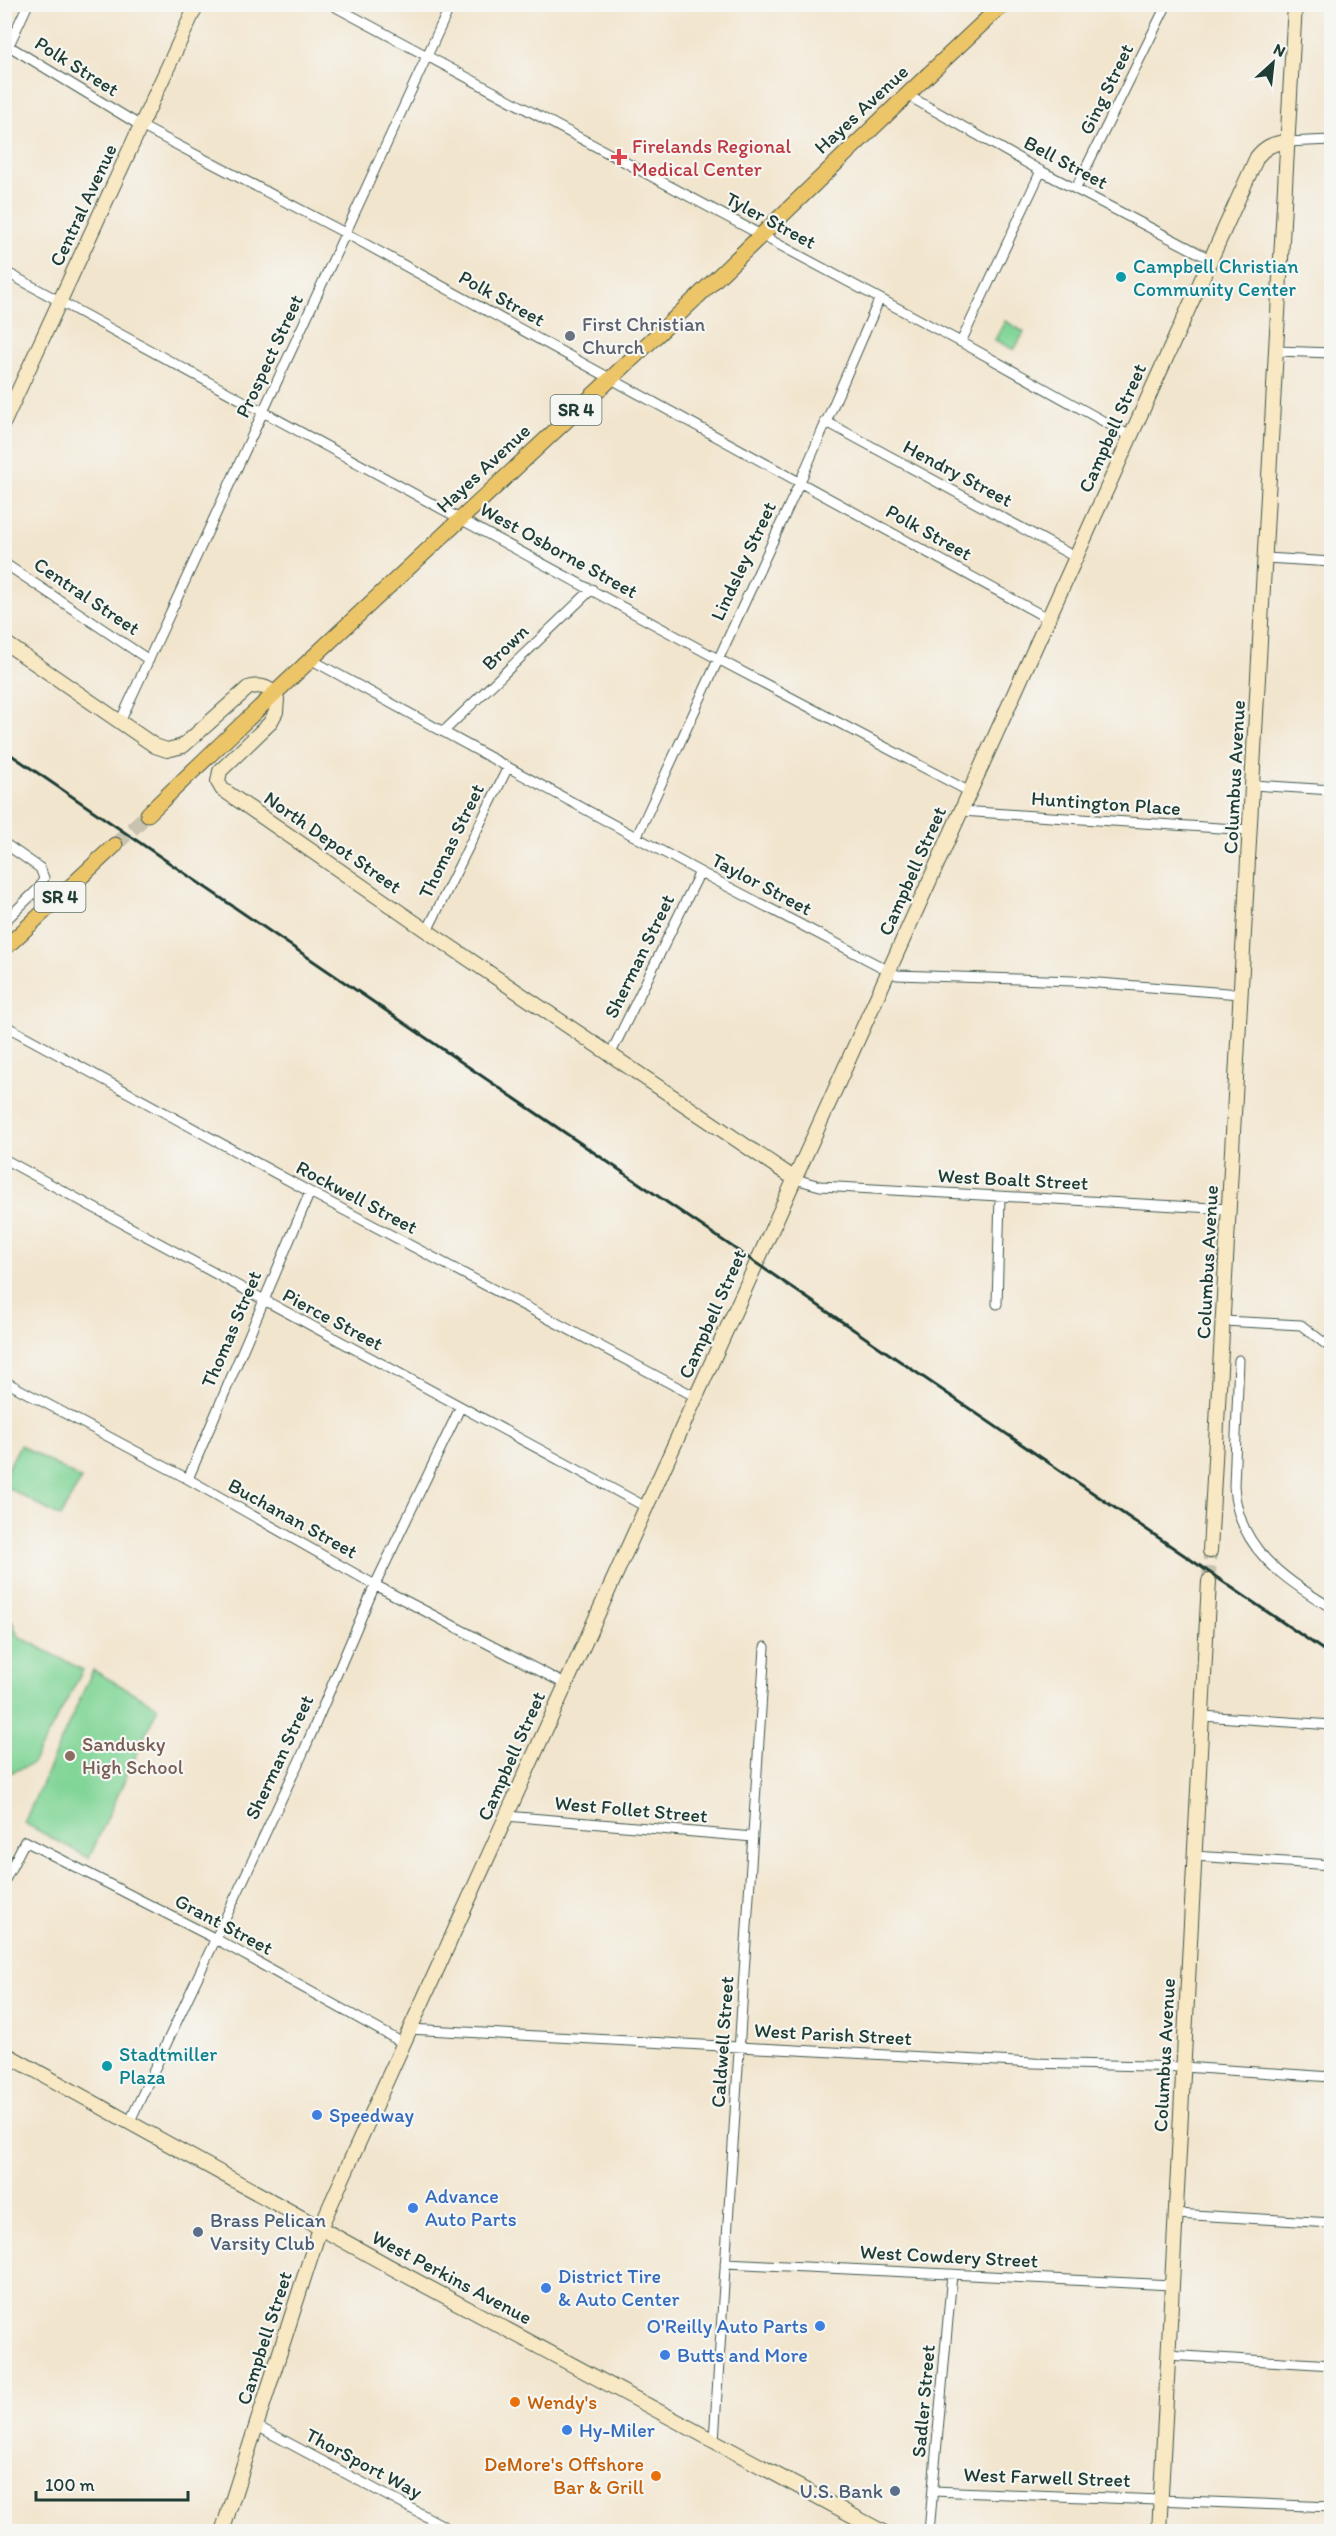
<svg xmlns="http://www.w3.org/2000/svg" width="1336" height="2536" font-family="Itim,sans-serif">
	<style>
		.green { fill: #81d597; stroke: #508966; stroke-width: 1.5 }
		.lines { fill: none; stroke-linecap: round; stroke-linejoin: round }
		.secondary-tunnel { stroke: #c8c3af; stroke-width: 14; stroke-dasharray: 14 7; stroke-linecap: butt }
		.primary-tunnel { stroke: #c8c3af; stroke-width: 15; stroke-dasharray: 15 8; stroke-linecap: butt }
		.street-casing { stroke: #3f564b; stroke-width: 11 }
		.secondary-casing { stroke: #3f564b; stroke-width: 16 }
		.primary-casing { stroke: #3f564b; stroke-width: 17 }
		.street { stroke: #fff; stroke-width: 9 }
		.secondary { stroke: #f8e8c3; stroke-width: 14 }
		.primary { stroke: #edc569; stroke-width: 15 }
		.rail { stroke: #1f3d34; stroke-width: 3 }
		.health-dot { fill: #e0444e; stroke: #f6f6f2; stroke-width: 2 }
		.culture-dot { fill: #0f9aa8; stroke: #f6f6f2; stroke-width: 2 }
		.worship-dot { fill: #6b7280; stroke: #f6f6f2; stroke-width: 2 }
		.education-dot { fill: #8d6e63; stroke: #f6f6f2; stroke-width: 2 }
		.shop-dot { fill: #3f7fe0; stroke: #f6f6f2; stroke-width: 2 }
		.service-dot { fill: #5c6f8a; stroke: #f6f6f2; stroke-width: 2 }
		.food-dot { fill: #e8710a; stroke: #f6f6f2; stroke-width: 2 }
		.labels { text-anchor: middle; stroke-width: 4.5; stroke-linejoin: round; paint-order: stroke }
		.shield { fill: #f6f6f2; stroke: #60746d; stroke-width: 1.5 }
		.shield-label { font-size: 18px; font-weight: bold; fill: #1f3d34 }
		.street-label { font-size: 20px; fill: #1f3d34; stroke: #f6f6f2 }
		.health-label { font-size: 20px; fill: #be3a42; stroke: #f6f6f2; text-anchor: start }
		.culture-label { font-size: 20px; fill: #0d838f; stroke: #f6f6f2; text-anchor: start }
		.worship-label { font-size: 20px; fill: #5b616d; stroke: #f6f6f2; text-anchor: start }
		.education-label { font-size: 20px; fill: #785e54; stroke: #f6f6f2; text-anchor: start }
		.shop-label { font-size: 20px; fill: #366cbe; stroke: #f6f6f2; text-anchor: start }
		.service-label { font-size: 20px; fill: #4e5e75; stroke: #f6f6f2; text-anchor: start }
		.food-label { font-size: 20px; fill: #c56008; stroke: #f6f6f2; text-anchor: start }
	</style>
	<rect width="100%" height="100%" fill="#f6f6f2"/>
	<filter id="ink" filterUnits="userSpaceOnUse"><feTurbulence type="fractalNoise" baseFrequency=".0167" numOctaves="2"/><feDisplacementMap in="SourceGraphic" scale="12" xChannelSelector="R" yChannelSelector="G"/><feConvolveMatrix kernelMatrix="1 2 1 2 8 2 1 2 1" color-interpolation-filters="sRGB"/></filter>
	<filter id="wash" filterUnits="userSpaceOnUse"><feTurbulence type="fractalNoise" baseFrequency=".008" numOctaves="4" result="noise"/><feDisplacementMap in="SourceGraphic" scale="24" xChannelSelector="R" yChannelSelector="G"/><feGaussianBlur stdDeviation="1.35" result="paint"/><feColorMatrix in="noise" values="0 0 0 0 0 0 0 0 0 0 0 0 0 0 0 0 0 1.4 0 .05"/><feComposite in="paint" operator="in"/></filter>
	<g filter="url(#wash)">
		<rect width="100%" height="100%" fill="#f2e5ce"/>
		<path class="green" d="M 1005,321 L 1024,332 L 1014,350 L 995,340 Z
			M 20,1445 L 81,1479 L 60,1517 L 5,1486 L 5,1474 Z
			M 4,1617 L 12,1621 L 18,1636 L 83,1670 L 32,1764 L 5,1775 Z
			M 93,1670 L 158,1707 L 89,1858 L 24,1823 Z"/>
	</g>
	<g filter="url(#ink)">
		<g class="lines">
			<path class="secondary-tunnel" d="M 1209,1581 L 1210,1551"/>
			<path class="primary-tunnel" d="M 115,845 L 148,814"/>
			<g class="street-casing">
				<path id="street" d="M 330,4 L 970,347 L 1130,436
					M 4,43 L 141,126 L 347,234 L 1047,618
					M 9,45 L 28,4
					M 907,95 L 1041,171 L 1210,259
					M 1286,142 L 1332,140
					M 1076,188 L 1167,4
					M 4,271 L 718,659 L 970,792
					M 961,342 L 1041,171
					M 1277,351 L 1332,353
					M 825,421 L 1075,557
					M 1266,558 L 1332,562
					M 4,563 L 149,660
					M 310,659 L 700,872 L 897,975 L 1073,981 L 1240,994
					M 120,722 L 451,4
					M 443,732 L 592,589
					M 1253,785 L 1332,790
					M 961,811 L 1250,830
					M 637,836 L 800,482 L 879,300
					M 4,843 L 40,868 L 44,878 L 40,887 L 4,922
					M 427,931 L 508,767
					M 4,1025 L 310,1192 L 696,1397
					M 610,1055 L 700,872
					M 4,1159 L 646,1507
					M 795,1179 L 820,1186 L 1230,1209
					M 997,1304 L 1000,1197
					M 1223,1321 L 1301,1325 L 1332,1349
					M 1239,1360 L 1234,1486 C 1237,1547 1283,1579 1332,1608
					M 4,1381 L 188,1479 L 375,1585 L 565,1684
					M 188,1479 L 310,1192
					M 1202,1716 L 1332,1725
					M 506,1816 L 753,1837
					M 1194,1856 L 1332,1865
					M 4,1882 L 25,1841 L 214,1938 L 403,2043
					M 409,2029 L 1034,2063 L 1183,2067 L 1332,2077
					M 130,2121 L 303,1753 L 375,1585 L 460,1408
					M 1176,2214 L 1332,2223
					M 725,2263 L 1172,2285
					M 1167,2355 L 1332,2365
					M 257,2426 L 455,2532
					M 714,2440 L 765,1647
					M 933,2491 L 1332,2507
					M 929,2532 L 952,2274"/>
			</g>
			<g class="secondary-casing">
				<path id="secondary" d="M 4,422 L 197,4
					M 4,642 L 155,746 L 167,750 L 183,746 L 248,688 C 260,684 272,687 277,699 L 276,712 L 270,723 L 220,771 L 218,782 L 222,789 L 427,931 L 795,1179
					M 1210,1551 L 1295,4
					M 4,2053 L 398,2271 L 883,2532
					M 222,2532 L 320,2228 L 1257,157 C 1265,147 1273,143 1286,142
					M 1159,2532 L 1209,1581"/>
			</g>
			<g class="primary-casing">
				<path id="primary" d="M 148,814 C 321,647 499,485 674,319 C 784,214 892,108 1003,4
					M 4,949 L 115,845"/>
			</g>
			<use href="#street" class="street"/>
			<use href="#secondary" class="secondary"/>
			<use href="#primary" class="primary"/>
			<path class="rail" d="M 4,750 L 1332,1656"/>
		</g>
	</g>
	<path class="health-dot" d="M616 148h6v6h6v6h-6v6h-6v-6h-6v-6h6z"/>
	<g class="culture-dot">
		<circle cx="1121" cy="277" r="6"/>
		<circle cx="107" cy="2066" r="6"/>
	</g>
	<circle class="worship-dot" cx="570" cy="336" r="6"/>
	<circle class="education-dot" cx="70" cy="1756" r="6"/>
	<g class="shop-dot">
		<circle cx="317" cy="2115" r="6"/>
		<circle cx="413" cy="2208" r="6"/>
		<circle cx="546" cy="2288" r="6"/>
		<circle cx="820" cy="2326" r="6"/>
		<circle cx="665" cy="2355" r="6"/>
		<circle cx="567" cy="2430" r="6"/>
	</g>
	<g class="service-dot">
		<circle cx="198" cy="2232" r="6"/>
		<circle cx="895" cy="2491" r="6"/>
	</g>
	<g class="food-dot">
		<circle cx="515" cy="2402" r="6"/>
		<circle cx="656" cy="2476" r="6"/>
	</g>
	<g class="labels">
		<g class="shield">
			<rect x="550.5" y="395" width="51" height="30" rx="4.5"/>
			<rect x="34.5" y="882" width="51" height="30" rx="4.5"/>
		</g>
		<g class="shield-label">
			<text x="576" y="416">SR 4</text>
			<text x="60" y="903">SR 4</text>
		</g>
		<g class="street-label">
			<text transform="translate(77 66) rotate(32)" y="7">Polk Street</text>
			<text transform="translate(1106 89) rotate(-64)" y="7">Ging Street</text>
			<text transform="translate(861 109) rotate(-43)" y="7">Hayes Avenue</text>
			<text transform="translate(1066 162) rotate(28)" y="7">Bell Street</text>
			<text transform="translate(83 205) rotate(-65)" y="7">Central Avenue</text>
			<text transform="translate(771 220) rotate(28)" y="7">Tyler Street</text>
			<text transform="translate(502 298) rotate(29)" y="7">Polk Street</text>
			<text transform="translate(269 356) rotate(-65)" y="7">Prospect Street</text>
			<text transform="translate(1112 428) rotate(-66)" y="7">Campbell Street</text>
			<text transform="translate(483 468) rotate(-43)" y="7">Hayes Avenue</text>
			<text transform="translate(958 473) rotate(28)" y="7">Hendry Street</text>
			<text transform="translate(929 532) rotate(29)" y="7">Polk Street</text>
			<text transform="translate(559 550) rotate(29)" y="7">West Osborne Street</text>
			<text transform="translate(743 561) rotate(-65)" y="7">Lindsley Street</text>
			<text transform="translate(87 596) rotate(34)" y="7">Central Street</text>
			<text transform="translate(505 647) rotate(-44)" y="7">Brown</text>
			<text transform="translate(1234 777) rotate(-87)" y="7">Columbus Avenue</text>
			<text transform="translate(1106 803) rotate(4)" y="7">Huntington Place</text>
			<text transform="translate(451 841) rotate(-64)" y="7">Thomas Street</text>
			<text transform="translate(333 842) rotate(35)" y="7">North Depot Street</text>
			<text transform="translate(912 871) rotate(-66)" y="7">Campbell Street</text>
			<text transform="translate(762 884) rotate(28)" y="7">Taylor Street</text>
			<text transform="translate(639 956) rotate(-64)" y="7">Sherman Street</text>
			<text transform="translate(1013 1179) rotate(3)" y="7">West Boalt Street</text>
			<text transform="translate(357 1197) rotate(28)" y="7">Rockwell Street</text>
			<text transform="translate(1207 1262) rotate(-87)" y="7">Columbus Avenue</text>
			<text transform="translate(712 1314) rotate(-66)" y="7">Campbell Street</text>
			<text transform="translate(333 1319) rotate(28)" y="7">Pierce Street</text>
			<text transform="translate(231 1329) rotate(-67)" y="7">Thomas Street</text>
			<text transform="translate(293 1518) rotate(29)" y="7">Buchanan Street</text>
			<text transform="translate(511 1756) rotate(-66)" y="7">Campbell Street</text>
			<text transform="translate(279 1757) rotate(-65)" y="7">Sherman Street</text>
			<text transform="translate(631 1809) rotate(5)" y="7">West Follet Street</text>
			<text transform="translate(224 1924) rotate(28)" y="7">Grant Street</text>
			<text transform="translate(833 2034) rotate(3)" y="7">West Parish Street</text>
			<text transform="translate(722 2042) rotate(-86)" y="7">Caldwell Street</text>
			<text transform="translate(1164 2055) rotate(-87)" y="7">Columbus Avenue</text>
			<text transform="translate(949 2256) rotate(3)" y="7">West Cowdery Street</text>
			<text transform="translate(452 2277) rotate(28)" y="7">West Perkins Avenue</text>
			<text transform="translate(264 2338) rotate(-72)" y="7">Campbell Street</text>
			<text transform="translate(923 2401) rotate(-85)" y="7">Sadler Street</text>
			<text transform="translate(364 2463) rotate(28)" y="7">ThorSport Way</text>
			<text transform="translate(1047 2477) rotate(2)" y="7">West Farwell Street</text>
		</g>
		<g class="health-label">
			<text x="632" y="153">Firelands Regional<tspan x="632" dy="23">Medical Center</tspan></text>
		</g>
		<g class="culture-label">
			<text x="1133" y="273">Campbell Christian<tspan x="1133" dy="23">Community Center</tspan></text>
			<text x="119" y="2061">Stadtmiller<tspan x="119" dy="23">Plaza</tspan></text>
		</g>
		<g class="worship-label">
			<text x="582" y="331">First Christian<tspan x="582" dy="23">Church</tspan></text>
		</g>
		<g class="education-label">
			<text x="82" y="1751">Sandusky<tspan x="82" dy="23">High School</tspan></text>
		</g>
		<g class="shop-label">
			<text x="329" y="2122">Speedway</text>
			<text x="425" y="2203">Advance<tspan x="425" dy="23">Auto Parts</tspan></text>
			<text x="558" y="2283">District Tire<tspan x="558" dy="23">&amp; Auto Center</tspan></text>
			<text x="808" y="2333" text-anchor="end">O'Reilly Auto Parts</text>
			<text x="677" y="2362">Butts and More</text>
			<text x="579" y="2437">Hy-Miler</text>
		</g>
		<g class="service-label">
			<text x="210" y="2227">Brass Pelican<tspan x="210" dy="23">Varsity Club</tspan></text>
			<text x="883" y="2498" text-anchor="end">U.S. Bank</text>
		</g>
		<g class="food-label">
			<text x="527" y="2409">Wendy's</text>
			<text x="644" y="2471" text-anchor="end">DeMore's Offshore<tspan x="644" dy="23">Bar &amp; Grill</tspan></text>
		</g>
	</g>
	<rect width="1336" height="2536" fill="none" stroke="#f6f6f2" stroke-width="24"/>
	<g transform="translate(1273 63) rotate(27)" stroke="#f6f6f2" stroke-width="4.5" paint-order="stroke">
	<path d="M0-4.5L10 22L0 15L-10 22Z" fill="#1f3d34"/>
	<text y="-9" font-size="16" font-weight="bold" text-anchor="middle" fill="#1f3d34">N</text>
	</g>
	<path d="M36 2491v9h152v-9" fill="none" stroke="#1f3d34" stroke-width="3"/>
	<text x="45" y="2491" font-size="18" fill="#1f3d34" stroke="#f6f6f2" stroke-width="4.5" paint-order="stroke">100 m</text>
</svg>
